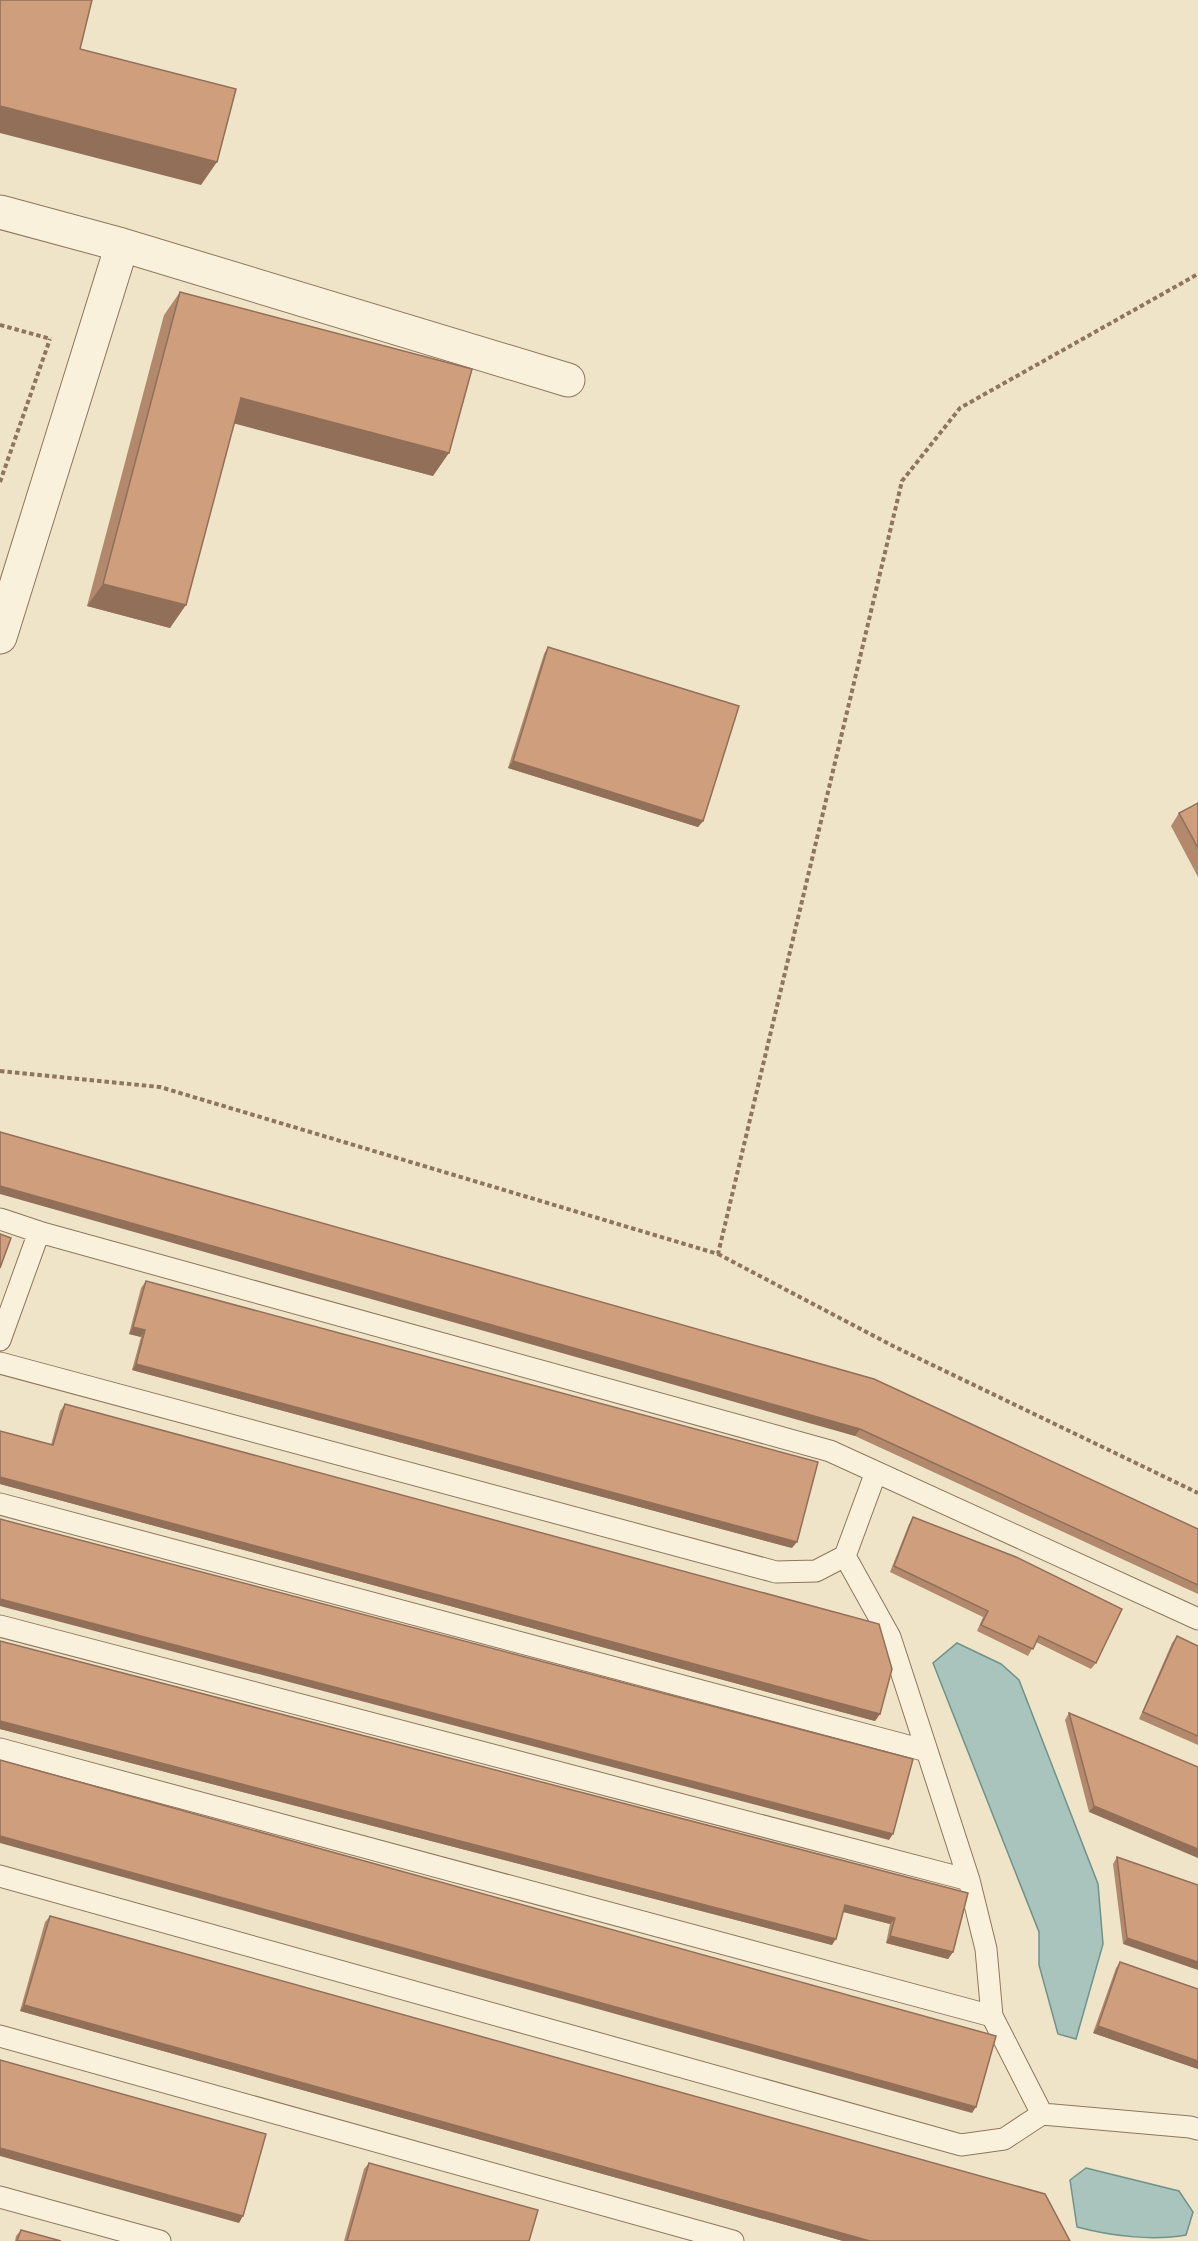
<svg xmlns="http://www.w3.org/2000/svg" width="1198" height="2241" font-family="'IBM Plex Serif',serif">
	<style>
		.water { fill: #a9c4bc; stroke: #6f938a; stroke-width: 1.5 }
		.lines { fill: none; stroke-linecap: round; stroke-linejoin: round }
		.service-casing { stroke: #8d765c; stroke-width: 23 }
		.minor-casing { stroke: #8d765c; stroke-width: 35 }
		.path { stroke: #8d765c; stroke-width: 4; stroke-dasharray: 4.5 3; stroke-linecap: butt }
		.service { stroke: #faf1dc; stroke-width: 21 }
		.minor { stroke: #faf1dc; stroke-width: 33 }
		.wall { fill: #b2896c }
		.shaded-wall { fill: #916f58 }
		.building { fill: #cf9f7d; stroke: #916f58; stroke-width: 1.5 }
	</style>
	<rect width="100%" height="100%" fill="#f0e4c8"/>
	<path class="water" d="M 957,1643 L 1001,1664 L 1019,1680 L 1098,1884 L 1103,1944 L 1076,2039 L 1058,2034 L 1039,1965 L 1039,1932 L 933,1663 Z
		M 1086,2168 L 1179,2191 L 1193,2212 L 1186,2235 C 1152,2241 1111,2236 1077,2227 L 1070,2180 Z"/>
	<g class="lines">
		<g class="service-casing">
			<path id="service" d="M 0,1219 L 39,1232 L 830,1451 L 1198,1619
				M 0,1340 L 39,1232
				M 0,1363 L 776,1572 L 816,1571 L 845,1556 L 876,1472
				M 0,1504 L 927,1751
				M 845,1556 L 890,1637 L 969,1880 L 986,1949 L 992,2016 L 1042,2114
				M 0,1626 L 969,1880
				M 0,1749 L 992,2016
				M 0,1876 L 961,2145 L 1004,2139 L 1042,2114 L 1190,2127 L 1198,2129
				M 0,2036 L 733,2241
				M 0,2197 L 160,2241"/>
		</g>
		<g class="minor-casing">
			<path id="minor" d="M 0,212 L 122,245 L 568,380
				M 0,637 L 122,245"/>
		</g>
		<path class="path" d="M 0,325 L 51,339
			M 0,482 L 50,339
			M 0,1071 L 160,1087 L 718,1254 L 902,481 L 960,408 L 1198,274
			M 718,1254 L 893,1346 L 1198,1493"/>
		<use href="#service" class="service"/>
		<use href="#minor" class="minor"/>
	</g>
	<path class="wall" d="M 180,292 L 433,476 L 234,423 L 170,628 L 87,606 L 164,315 Z
		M 548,647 L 703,821 L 698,827 L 508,768 L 544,654 Z
		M 1198,803 L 1198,877 L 1171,826 L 1179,813 Z
		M 0,1132 L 1198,1529 L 1198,1594 L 855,1436 Z
		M 146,1281 L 792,1548 L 132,1370 L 141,1337 L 129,1334 L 141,1288 Z
		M 65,1404 L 880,1714 L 875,1721 L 0,1484 L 0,1431 L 51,1445 L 60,1411 Z
		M 913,1517 L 1096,1663 L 1091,1669 L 1036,1642 L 1028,1656 L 977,1631 L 983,1617 L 890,1572 L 909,1524 Z
		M 1177,1636 L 1198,1646 L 1198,1745 L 1139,1719 L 1172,1643 Z
		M 0,1641 L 968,1893 L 953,1952 L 948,1959 L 886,1943 L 890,1924 L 843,1912 L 832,1945 L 0,1729 Z
		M 1069,1713 L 1198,1767 L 1089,1812 L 1065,1720 Z
		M 1117,1857 L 1198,1885 L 1123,1944 L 1113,1864 Z
		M 50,1916 L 1070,2241 L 843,2241 L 20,2011 L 45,1922 Z
		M 1120,1962 L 1198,1989 L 1198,2069 L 1093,2033 L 1116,1968 Z
		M 369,2163 L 529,2241 L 344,2241 L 364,2169 Z
		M 21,2230 L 61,2241 L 15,2241 L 16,2236 Z"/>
	<path class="shaded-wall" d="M 0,106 L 217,162 L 201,185 L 0,133 Z
		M 241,398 L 449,453 L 433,476 L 225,421 Z
		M 103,584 L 186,605 L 170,628 L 87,606 Z
		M 513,761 L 703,821 L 698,827 L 508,768 Z
		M 0,1186 L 860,1429 L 855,1436 L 0,1194 Z
		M 133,1327 L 145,1330 L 141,1337 L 129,1334 Z
		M 136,1364 L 797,1542 L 792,1548 L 132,1370 Z
		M 0,1477 L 880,1714 L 875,1721 L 0,1484 Z
		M 0,1599 L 893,1834 L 889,1840 L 0,1606 Z
		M 0,1721 L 836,1939 L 832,1945 L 0,1729 Z
		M 1094,1806 L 1198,1849 L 1198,1858 L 1089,1812 Z
		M 0,1836 L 976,2107 L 972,2113 L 0,1843 Z
		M 845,1905 L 895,1918 L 890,1924 L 840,1911 Z
		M 890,1936 L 953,1952 L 948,1959 L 886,1943 Z
		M 1127,1938 L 1198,1962 L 1198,1970 L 1123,1944 Z
		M 24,2005 L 870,2241 L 843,2241 L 20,2011 Z
		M 1098,2026 L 1198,2061 L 1198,2069 L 1093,2033 Z
		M 0,2148 L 243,2216 L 239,2223 L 0,2156 Z"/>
	<path class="building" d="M 0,0 L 92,0 L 80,49 L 236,89 L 217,162 L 0,106 Z
		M 180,292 L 472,369 L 449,453 L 241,398 L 186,605 L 103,584 Z
		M 548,647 L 739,706 L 703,821 L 513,761 Z
		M 1198,803 L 1198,848 L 1179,813 Z
		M 0,1132 L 874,1379 L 1198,1529 L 1198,1585 L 860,1429 L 0,1186 Z
		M 0,1234 L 11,1238 L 0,1268 Z
		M 146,1281 L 818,1462 L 797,1542 L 136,1364 L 145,1330 L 133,1327 Z
		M 65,1404 L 879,1624 L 892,1669 L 880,1714 L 0,1477 L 0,1431 L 53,1445 Z
		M 913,1517 L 1016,1557 L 1122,1609 L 1096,1663 L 1039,1636 L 1033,1649 L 981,1625 L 988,1611 L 894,1566 Z
		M 0,1519 L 913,1759 L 893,1834 L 0,1599 Z
		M 1177,1636 L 1198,1646 L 1198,1736 L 1143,1712 Z
		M 0,1641 L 968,1893 L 953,1952 L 890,1936 L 895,1918 L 845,1905 L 836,1939 L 0,1721 Z
		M 1069,1713 L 1198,1767 L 1198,1849 L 1094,1806 Z
		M 0,1760 L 996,2036 L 976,2107 L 0,1836 Z
		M 1117,1857 L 1198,1885 L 1198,1962 L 1127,1938 Z
		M 50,1916 L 1045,2194 L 1070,2241 L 870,2241 L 24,2005 Z
		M 1120,1962 L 1198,1989 L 1198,2061 L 1098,2026 Z
		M 0,2060 L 266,2134 L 243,2216 L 0,2148 Z
		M 369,2163 L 538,2210 L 529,2241 L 347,2241 Z
		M 21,2230 L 61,2241 L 17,2241 Z"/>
</svg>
